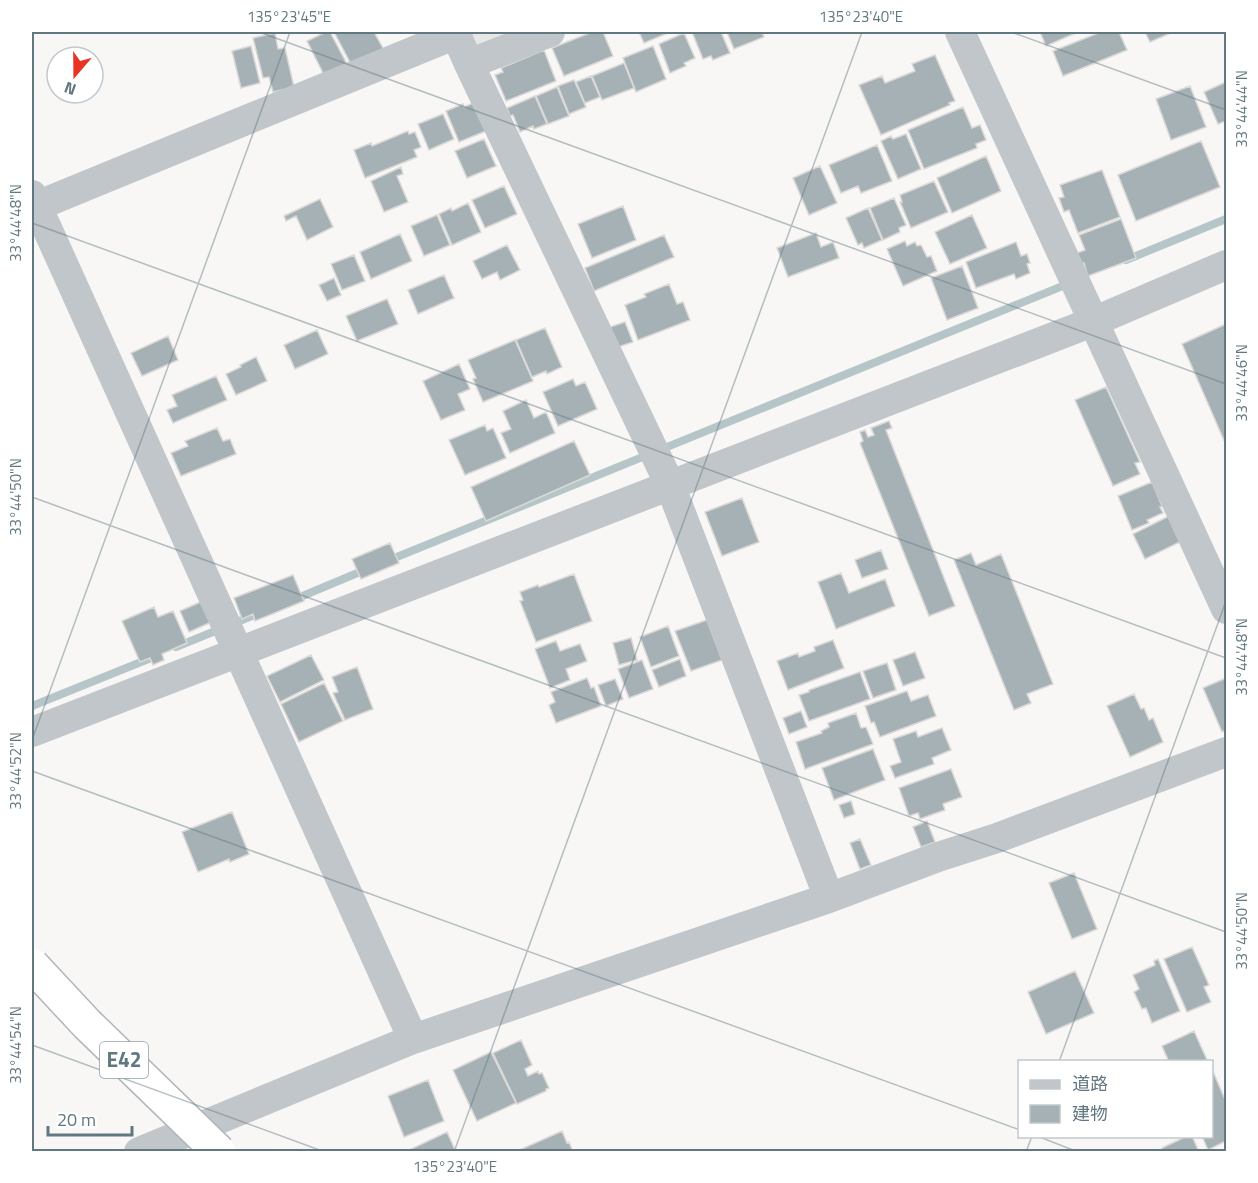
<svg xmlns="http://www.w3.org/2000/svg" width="1258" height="1183" font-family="'Titillium Web','Noto Sans JP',sans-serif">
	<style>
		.built { fill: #e6e7e6 }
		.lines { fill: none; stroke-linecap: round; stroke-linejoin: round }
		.stream { stroke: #b6c6c8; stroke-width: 8 }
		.building { fill: #a5b1b5; stroke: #dad9d7; stroke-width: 1.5 }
		.street { stroke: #c0c6c9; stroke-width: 30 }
		.highway-bridge-casing { stroke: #b1b7ba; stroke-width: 36; stroke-linecap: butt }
		.highway-bridge { stroke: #fff; stroke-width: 33 }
		.ticks { fill: none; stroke: #627881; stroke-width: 1.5; stroke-opacity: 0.45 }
		.labels { text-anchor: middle; stroke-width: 6; stroke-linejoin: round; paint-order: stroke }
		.shield { fill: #fff; stroke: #91a0a7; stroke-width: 1.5 }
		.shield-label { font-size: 21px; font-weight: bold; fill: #627881 }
		.neatline { fill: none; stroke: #627881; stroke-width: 2 }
		.ticks-label { font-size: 15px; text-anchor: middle; fill: #627881 }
	</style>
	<rect width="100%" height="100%" fill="#f8f7f5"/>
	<path class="built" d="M 459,32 L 536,32 L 471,58 Z"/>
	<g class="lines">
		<path class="stream" d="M 1126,260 L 1226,219
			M 387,561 L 1070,283
			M 293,600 L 367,569
			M 176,647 L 262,612
			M 32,706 L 151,658"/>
	</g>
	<path class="building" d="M 326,32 L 330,32 L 348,66 L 325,77 L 307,41 Z
		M 334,32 L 374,32 L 384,50 L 352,66 Z
		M 592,32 L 603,32 L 613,56 L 564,76 L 552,48 Z
		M 639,32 L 667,32 L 668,33 L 644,43 Z
		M 692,32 L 721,32 L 730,53 L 713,60 L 711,56 L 703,59 Z
		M 727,32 L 762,32 L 764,37 L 734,49 Z
		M 1040,32 L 1078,32 L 1046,46 Z
		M 1101,32 L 1119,32 L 1127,50 L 1063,76 L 1053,51 Z
		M 1145,32 L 1173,32 L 1150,42 Z
		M 275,33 L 278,49 L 285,48 L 294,87 L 273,92 L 269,77 L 263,78 L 253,38 Z
		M 684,33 L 695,58 L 684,63 L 686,66 L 670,73 L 659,44 Z
		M 251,46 L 260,83 L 241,88 L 232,51 Z
		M 653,46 L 666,79 L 636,92 L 623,58 Z
		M 544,50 L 556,81 L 506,101 L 495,75 L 503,72 L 501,68 Z
		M 935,55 L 955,101 L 949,103 L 950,105 L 881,135 L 859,85 L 882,76 L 885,83 L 915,71 L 912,64 Z
		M 624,63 L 634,88 L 602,100 L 592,76 Z
		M 591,76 L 600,97 L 585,103 L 576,82 Z
		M 574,80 L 586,107 L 569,114 L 558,86 Z
		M 1226,82 L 1226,121 L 1218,124 L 1204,92 Z
		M 1190,86 L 1206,127 L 1171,140 L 1156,99 Z
		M 557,87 L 569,116 L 548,124 L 536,96 Z
		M 535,96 L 547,124 L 534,129 L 533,126 L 520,132 L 513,115 L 510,116 L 507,108 Z
		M 473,103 L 486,131 L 459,142 L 446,111 L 463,104 L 464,107 Z
		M 963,107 L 972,128 L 980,125 L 986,140 L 976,144 L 977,148 L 924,169 L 908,130 Z
		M 443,114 L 454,139 L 429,150 L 418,124 Z
		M 408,131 L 409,134 L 415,132 L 421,147 L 414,150 L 417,157 L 365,178 L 354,150 L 371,143 L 372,146 Z
		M 906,134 L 921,169 L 898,179 L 881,141 L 891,136 L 893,139 Z
		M 484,139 L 496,166 L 467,178 L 455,151 Z
		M 1201,141 L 1220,187 L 1136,221 L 1118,175 Z
		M 877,145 L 892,181 L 861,193 L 858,186 L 841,193 L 829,165 Z
		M 986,156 L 1001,191 L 952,213 L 937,178 Z
		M 820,166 L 837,203 L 809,215 L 793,178 Z
		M 401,167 L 403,174 L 397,176 L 408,202 L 384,212 L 371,181 Z
		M 1102,170 L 1120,217 L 1078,233 L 1069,210 L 1064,212 L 1059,198 L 1064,197 L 1060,185 Z
		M 934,181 L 948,212 L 911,228 L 900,202 L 902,202 L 900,195 Z
		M 504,186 L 517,214 L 485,228 L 472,200 Z
		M 894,198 L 906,225 L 899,228 L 900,232 L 883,240 L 870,208 Z
		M 320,199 L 333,227 L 307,240 L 296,216 L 286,221 L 284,216 Z
		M 468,203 L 481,232 L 452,245 L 439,214 L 451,208 L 452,211 Z
		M 623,206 L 636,240 L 592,258 L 578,224 Z
		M 868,208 L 882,240 L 864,248 L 862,243 L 858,245 L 846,218 Z
		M 437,215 L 450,245 L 424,256 L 411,226 Z
		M 972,215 L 987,248 L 950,264 L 935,232 Z
		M 1121,219 L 1136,258 L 1088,276 L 1084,263 L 1081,264 L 1077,253 L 1085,250 L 1079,235 Z
		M 816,233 L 821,247 L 833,242 L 839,258 L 788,277 L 777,248 Z
		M 400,234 L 412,261 L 371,279 L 360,252 Z
		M 664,235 L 674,257 L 594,291 L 585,268 Z
		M 905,241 L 907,246 L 915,242 L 917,246 L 921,245 L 927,257 L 931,256 L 937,271 L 903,286 L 887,249 Z
		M 1016,242 L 1021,256 L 1027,254 L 1030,263 L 1027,264 L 1030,273 L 1016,279 L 1014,274 L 976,288 L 966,262 Z
		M 507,245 L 520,270 L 500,280 L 497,272 L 482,279 L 473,261 Z
		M 354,255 L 365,281 L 342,290 L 331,264 Z
		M 962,266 L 978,308 L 947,320 L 931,278 Z
		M 444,275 L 454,298 L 418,314 L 408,290 Z
		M 334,278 L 341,295 L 327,301 L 319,285 Z
		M 669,284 L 677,304 L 683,302 L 690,320 L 638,340 L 625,305 L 646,297 L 644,294 Z
		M 387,299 L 398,324 L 357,341 L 346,316 Z
		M 625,322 L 633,342 L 618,347 L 610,327 Z
		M 1226,324 L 1226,445 L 1182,344 Z
		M 545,328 L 562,367 L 547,374 L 546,371 L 532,377 L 516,340 Z
		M 317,330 L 328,354 L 295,369 L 284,345 Z
		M 168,336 L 178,360 L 142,376 L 131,353 Z
		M 515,340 L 533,381 L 483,402 L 473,379 L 476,378 L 468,360 Z
		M 256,357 L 267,381 L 236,395 L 226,374 L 241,367 L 240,365 Z
		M 459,364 L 470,389 L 458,394 L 465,410 L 441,420 L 423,381 Z
		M 216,376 L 227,400 L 173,423 L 167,410 L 177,406 L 172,395 Z
		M 573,379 L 576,386 L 585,382 L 597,409 L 558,426 L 543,392 Z
		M 1106,387 L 1140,462 L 1135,463 L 1140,474 L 1113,486 L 1075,400 Z
		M 526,400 L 534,418 L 546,412 L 555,433 L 510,453 L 501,433 L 511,429 L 503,411 Z
		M 889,421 L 892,428 L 886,430 L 955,606 L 929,616 L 860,443 L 863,441 L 860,432 L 865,430 L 868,437 L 874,435 L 871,428 Z
		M 485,425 L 487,431 L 493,428 L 506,458 L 465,475 L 449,440 Z
		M 217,428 L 223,441 L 230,439 L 236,454 L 181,476 L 171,453 L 188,446 L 185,441 Z
		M 574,441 L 590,475 L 486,521 L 471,487 Z
		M 1152,482 L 1162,506 L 1160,507 L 1163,513 L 1147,520 L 1149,523 L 1132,530 L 1118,496 Z
		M 742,498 L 759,542 L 722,556 L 705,512 Z
		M 1169,516 L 1182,541 L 1145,559 L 1133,534 Z
		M 390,543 L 399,563 L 361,579 L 352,559 Z
		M 881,550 L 888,569 L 862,578 L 855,560 Z
		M 971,553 L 976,565 L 1001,554 L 1053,684 L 1027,694 L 1031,703 L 1014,710 L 954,560 Z
		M 841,573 L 849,593 L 885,579 L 895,606 L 836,629 L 818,582 Z
		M 574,574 L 592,621 L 536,642 L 520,601 L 523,600 L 520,592 L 538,585 L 539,587 Z
		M 293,575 L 304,601 L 255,621 L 253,614 L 242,619 L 234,598 Z
		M 205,600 L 214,621 L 189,632 L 180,611 Z
		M 154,607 L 158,617 L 173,611 L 187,643 L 162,654 L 164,660 L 153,665 L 150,658 L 140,662 L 122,621 Z
		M 707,620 L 722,660 L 691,671 L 675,631 Z
		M 668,626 L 679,656 L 651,667 L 640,637 Z
		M 631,638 L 637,660 L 619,665 L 613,643 Z
		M 833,640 L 844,668 L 788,690 L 777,661 L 798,653 L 799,657 L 815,651 L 814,647 Z
		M 556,641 L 560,651 L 580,644 L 587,661 L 566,669 L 570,680 L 550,688 L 535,649 Z
		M 915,652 L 925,678 L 903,686 L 893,660 Z
		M 311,655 L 324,680 L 280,702 L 267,676 Z
		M 680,659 L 686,676 L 659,687 L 652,670 Z
		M 642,660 L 653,689 L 629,698 L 618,669 Z
		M 887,663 L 896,690 L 873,698 L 863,671 Z
		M 357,667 L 373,709 L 345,720 L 333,693 L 338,692 L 332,677 Z
		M 860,672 L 870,699 L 809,721 L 799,695 L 809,692 L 809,690 Z
		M 587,678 L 591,688 L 594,687 L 601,706 L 556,723 L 549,705 L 555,702 L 551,692 Z
		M 1226,678 L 1226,730 L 1222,732 L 1203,688 Z
		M 615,679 L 623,699 L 606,706 L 598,685 Z
		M 324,683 L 343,721 L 299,742 L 281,704 Z
		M 907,691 L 911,701 L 928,695 L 936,716 L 880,737 L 874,722 L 871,723 L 865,706 Z
		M 1134,694 L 1141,709 L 1144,708 L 1149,720 L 1153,718 L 1163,742 L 1130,757 L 1107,706 Z
		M 801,711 L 807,727 L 789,734 L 783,718 Z
		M 856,713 L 861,728 L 866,727 L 873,744 L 805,769 L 796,742 L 822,733 L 821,731 L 829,727 L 828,723 Z
		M 942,728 L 951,750 L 932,758 L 934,764 L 895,778 L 890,766 L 901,762 L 893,739 L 916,731 L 918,737 Z
		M 873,749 L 885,780 L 834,800 L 822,768 Z
		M 951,769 L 962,797 L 943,804 L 945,810 L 920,819 L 918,813 L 909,816 L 899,788 Z
		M 851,801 L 855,814 L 844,818 L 839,805 Z
		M 232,812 L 249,854 L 230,862 L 229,859 L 198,872 L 182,832 Z
		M 927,821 L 935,842 L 921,847 L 913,827 Z
		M 860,839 L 871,865 L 860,869 L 850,843 Z
		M 1074,873 L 1097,929 L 1072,939 L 1049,883 Z
		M 1192,947 L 1209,985 L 1204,987 L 1211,1002 L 1187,1012 L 1164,959 Z
		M 1158,959 L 1180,1011 L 1152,1023 L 1146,1008 L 1142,1009 L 1134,992 L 1139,989 L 1133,975 L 1155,965 L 1154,961 Z
		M 1075,971 L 1094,1013 L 1046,1034 L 1028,992 Z
		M 1194,1031 L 1208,1062 L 1169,1062 L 1162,1046 Z
		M 521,1040 L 532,1065 L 525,1069 L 528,1076 L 538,1071 L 539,1074 L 542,1073 L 549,1088 L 546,1089 L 546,1091 L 517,1104 L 493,1053 Z
		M 491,1052 L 516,1103 L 477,1121 L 453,1070 Z
		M 1212,1069 L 1226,1102 L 1226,1141 L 1208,1150 L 1202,1136 L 1212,1136 Z
		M 428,1080 L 444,1121 L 404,1137 L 388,1096 Z
		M 562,1131 L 567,1143 L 569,1142 L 573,1152 L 515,1152 Z
		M 447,1132 L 456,1152 L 407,1152 L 407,1151 Z
		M 1187,1136 L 1192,1136 L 1199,1152 L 1163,1152 L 1162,1148 Z"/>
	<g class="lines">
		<path class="street" d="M 455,32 L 469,64 L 670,485 L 829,898
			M 960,32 L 1226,609
			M 469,64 L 550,32
			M 32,195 L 413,1039
			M 32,208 L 456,34
			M 32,732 L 1095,321 L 1226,265
			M 139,1152 L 413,1039 L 829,898 L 938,857 L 997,838 L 1226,752"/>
		<g class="highway-bridge-casing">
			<path id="highway-bridge" d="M 32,965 L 87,1024 L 219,1152"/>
		</g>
		<use href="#highway-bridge" class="highway-bridge"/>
	</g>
	<path class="ticks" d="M 259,32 L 1226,384M 1011,32 L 1226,110M 32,223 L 1226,658M 32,497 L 1226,932M 32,740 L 290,32M 32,771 L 1020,1130M 32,1045 L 325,1152M 1059,1062 L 1226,601M 1037,1136 L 1078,1152M 454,1152 L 862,32M 1026,1152 L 1032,1136"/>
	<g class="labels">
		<rect class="shield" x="100" y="1042" width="48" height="36" rx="4.5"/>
		<g class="shield-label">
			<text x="124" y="1067">E42</text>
		</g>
	</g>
	<rect width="1258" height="1183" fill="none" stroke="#ffffff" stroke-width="66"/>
	<rect x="1018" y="1060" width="195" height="78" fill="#ffffff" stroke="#c0c9cd" stroke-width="1.5"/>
	<rect x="1030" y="1080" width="30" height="9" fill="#c0c6c9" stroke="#c0c9cd" stroke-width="1.5"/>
	<text x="1072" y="1090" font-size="18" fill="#627881">道路</text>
	<rect x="1030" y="1105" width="30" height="18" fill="#a5b1b5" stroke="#c0c9cd" stroke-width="1.5"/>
	<text x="1072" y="1120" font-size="18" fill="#627881">建物</text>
	<g transform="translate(75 75) rotate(200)"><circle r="28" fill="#ffffff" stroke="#c0c9cd" stroke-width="1.5"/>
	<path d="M0-4.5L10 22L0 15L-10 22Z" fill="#e93424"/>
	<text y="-9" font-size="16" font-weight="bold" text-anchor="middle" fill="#627881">N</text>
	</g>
	<path d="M48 1126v9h84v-9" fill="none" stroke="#627881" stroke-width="3"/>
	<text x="57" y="1126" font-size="18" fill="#627881" stroke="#ffffff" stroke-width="4.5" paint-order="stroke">20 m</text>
	<rect x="33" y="33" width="1192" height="1117" class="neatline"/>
	<g class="ticks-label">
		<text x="289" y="22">135°23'45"E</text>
		<text x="861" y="22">135°23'40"E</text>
		<text transform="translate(1242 109) rotate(-90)" y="5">33°44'44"N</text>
		<text transform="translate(16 223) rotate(-90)" y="5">33°44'48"N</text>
		<text transform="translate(1242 383) rotate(-90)" y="5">33°44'46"N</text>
		<text transform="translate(16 497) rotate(-90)" y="5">33°44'50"N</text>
		<text transform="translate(1242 657) rotate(-90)" y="5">33°44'48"N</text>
		<text transform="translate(16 771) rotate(-90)" y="5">33°44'52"N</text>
		<text transform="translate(1242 931) rotate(-90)" y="5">33°44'50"N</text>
		<text transform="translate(16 1045) rotate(-90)" y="5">33°44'54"N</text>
		<text x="455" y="1172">135°23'40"E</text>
	</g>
</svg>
